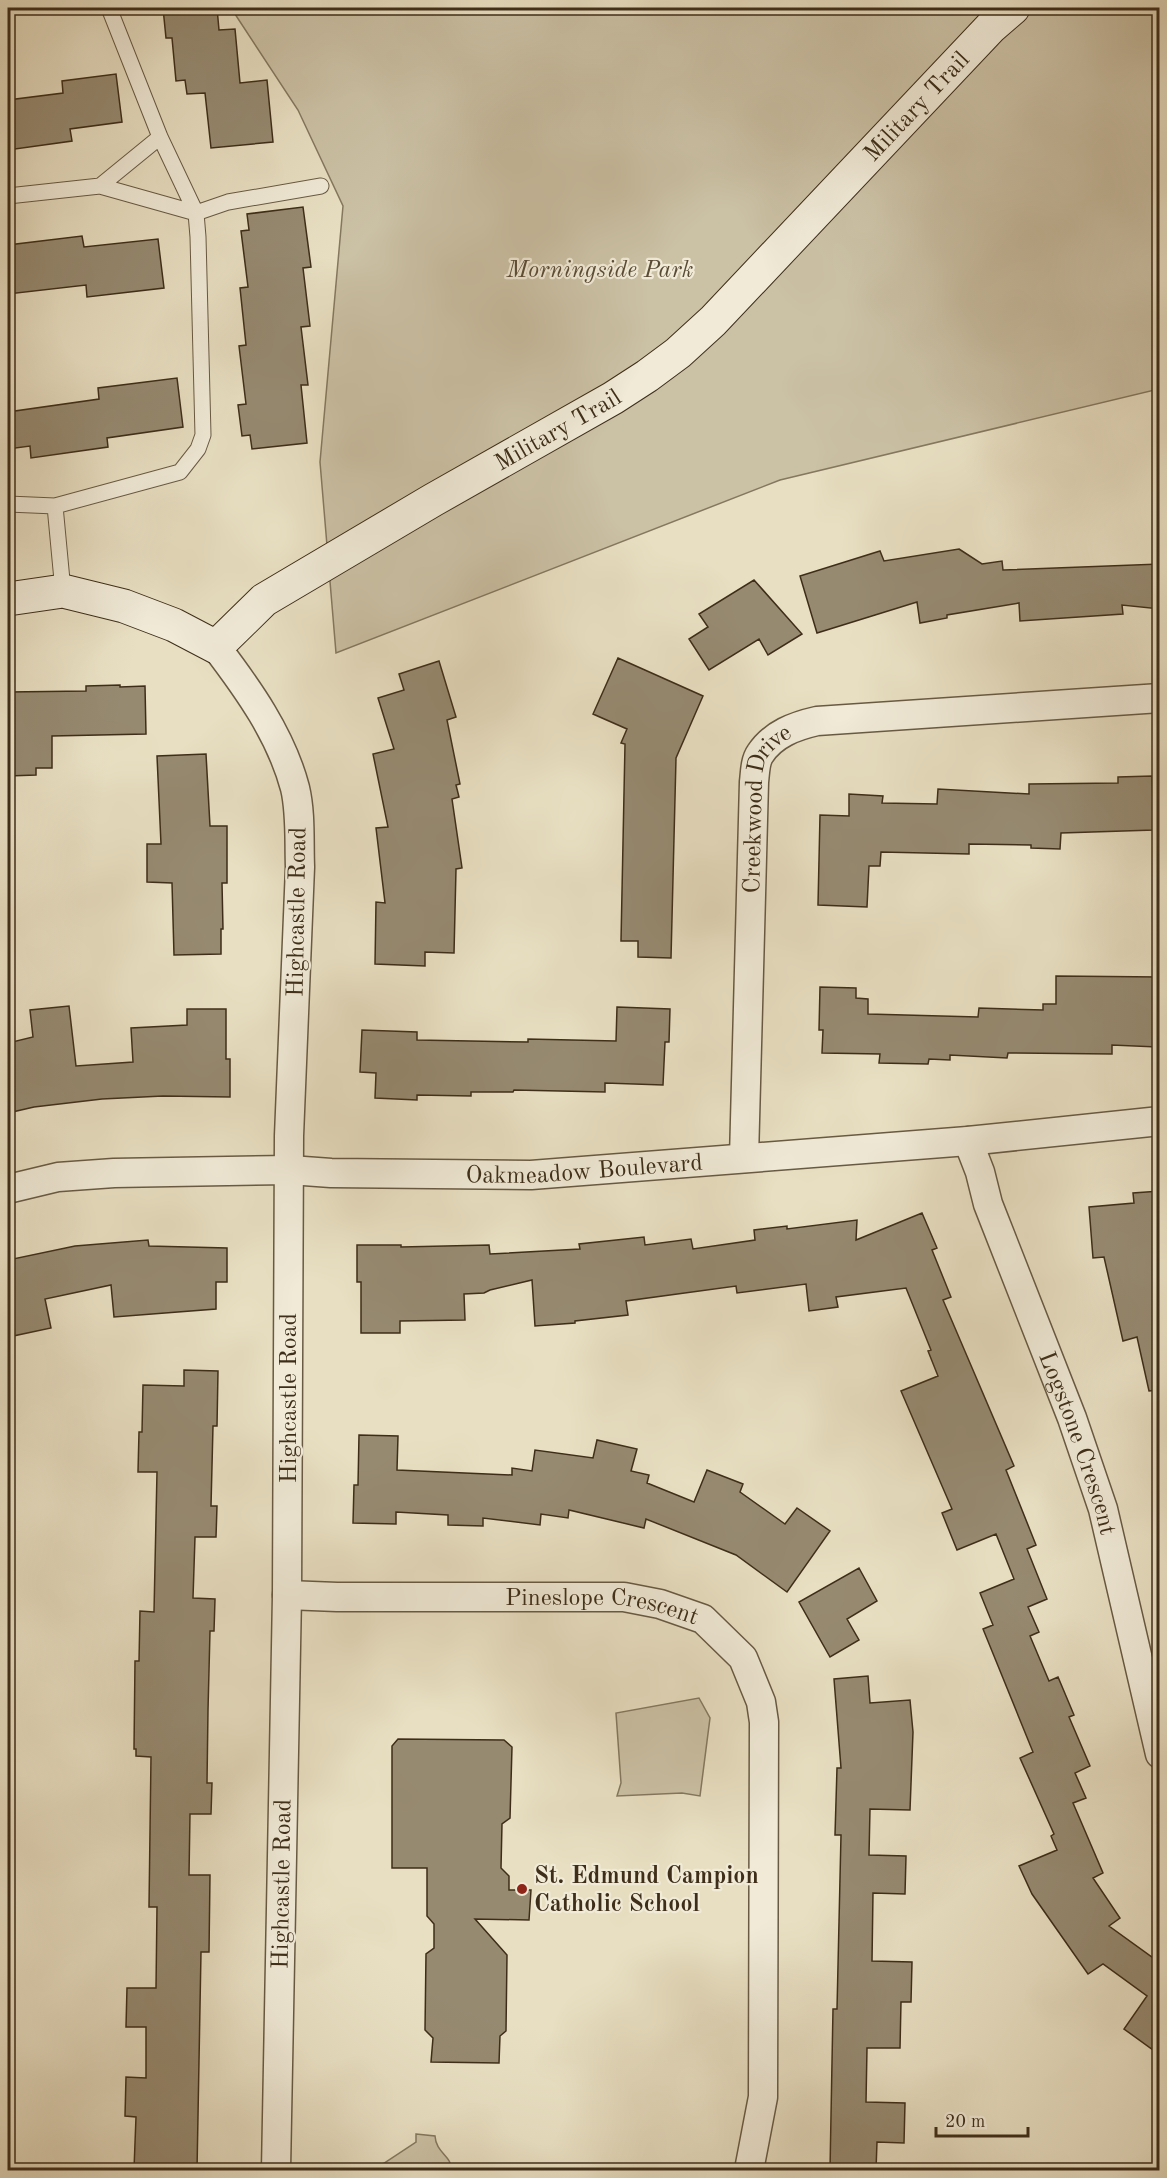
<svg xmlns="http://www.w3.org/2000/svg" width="1167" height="2178" font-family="'Old Standard TT',serif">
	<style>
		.green { fill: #cbc1a5; stroke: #84785f; stroke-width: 1.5 }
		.building { fill: #968a71; stroke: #3e2e19; stroke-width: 1.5 }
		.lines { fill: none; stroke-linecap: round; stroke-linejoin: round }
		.lane-casing { stroke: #685a43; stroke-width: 17 }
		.street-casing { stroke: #685a43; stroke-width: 31 }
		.secondary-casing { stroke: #3e2e19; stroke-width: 35 }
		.lane { stroke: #f0ead7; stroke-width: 15 }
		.street { stroke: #f0ead7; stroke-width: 28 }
		.secondary { stroke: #f0ead7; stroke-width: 33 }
		.poi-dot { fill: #8f2418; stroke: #f0ead7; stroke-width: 2 }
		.labels { text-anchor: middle; stroke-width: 4.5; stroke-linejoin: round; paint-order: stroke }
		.street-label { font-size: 24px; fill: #3e2e19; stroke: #f0ead7 }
		.park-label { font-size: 24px; font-style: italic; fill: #5a4b35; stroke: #f0ead7 }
		.poi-label { font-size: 24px; font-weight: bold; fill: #3e2e19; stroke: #f0ead7; text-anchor: start }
	</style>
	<rect width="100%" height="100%" fill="#e8dfc2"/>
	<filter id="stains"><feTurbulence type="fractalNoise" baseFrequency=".00333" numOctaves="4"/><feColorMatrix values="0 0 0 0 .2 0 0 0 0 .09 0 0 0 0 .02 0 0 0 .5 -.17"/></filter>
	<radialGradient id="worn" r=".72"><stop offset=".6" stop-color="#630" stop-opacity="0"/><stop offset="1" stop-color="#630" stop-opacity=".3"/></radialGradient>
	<path class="green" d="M 231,8 L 1159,8 L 1159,389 L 780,480 L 336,653 L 320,462 L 343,206 L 298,110 Z
		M 699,1698 L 710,1718 L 700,1796 L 682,1793 L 617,1796 L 621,1783 L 616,1713 Z
		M 416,2134 L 435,2136 C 436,2153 451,2155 452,2170 L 383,2170 L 383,2164 L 416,2142 Z"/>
	<path class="building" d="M 163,8 L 217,8 L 219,30 L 235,29 L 240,83 L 267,80 L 273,142 L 211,148 L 205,93 L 187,94 L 185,80 L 176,81 L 172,38 L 166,38 Z
		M 116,74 L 122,122 L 70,129 L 72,141 L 8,150 L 8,100 L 63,93 L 62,81 Z
		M 303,207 L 311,267 L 303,268 L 310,326 L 301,327 L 308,385 L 301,385 L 307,443 L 252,449 L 250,435 L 242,436 L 238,405 L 246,404 L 239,346 L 246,345 L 240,288 L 248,287 L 241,231 L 249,230 L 247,214 Z
		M 82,236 L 84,247 L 158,239 L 164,288 L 87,297 L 86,285 L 8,294 L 8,245 Z
		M 177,378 L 183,427 L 107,438 L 108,447 L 31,458 L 30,446 L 8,449 L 8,412 L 99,399 L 98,388 Z
		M 959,549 L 982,564 L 1002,561 L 1003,570 L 1160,564 L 1160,609 L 1122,605 L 1123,614 L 1020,621 L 1019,603 L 947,615 L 947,618 L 920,623 L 917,602 L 817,633 L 800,576 L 880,551 L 884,561 Z
		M 754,580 L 802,634 L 768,655 L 759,639 L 709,670 L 689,639 L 708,627 L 699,614 Z
		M 618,658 L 703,696 L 676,758 L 671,958 L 638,957 L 638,941 L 621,941 L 625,744 L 621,743 L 627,729 L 593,714 Z
		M 439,661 L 456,717 L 447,720 L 460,784 L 456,785 L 459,797 L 452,799 L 462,868 L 456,869 L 454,953 L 425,952 L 425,966 L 375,964 L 376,902 L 385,903 L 376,828 L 388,827 L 373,754 L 394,749 L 378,698 L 404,690 L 399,674 Z
		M 120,685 L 120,687 L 145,686 L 146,734 L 52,736 L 52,768 L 36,768 L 36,775 L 8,776 L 8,692 L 86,691 L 86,686 Z
		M 206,754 L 210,826 L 227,826 L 227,883 L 222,883 L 223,929 L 221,929 L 221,954 L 174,955 L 172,883 L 147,882 L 147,844 L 161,844 L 157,756 Z
		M 1152,776 L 1154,830 L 1061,833 L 1060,849 L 1031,848 L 1031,845 L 969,844 L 969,854 L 881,852 L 880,866 L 869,866 L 867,907 L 818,905 L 820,815 L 849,816 L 849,794 L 883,796 L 882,803 L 937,804 L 938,789 L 1029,794 L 1029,784 L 1118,783 L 1118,777 Z
		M 1056,976 L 1160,977 L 1160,1027 L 1158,1027 L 1157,1047 L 1112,1045 L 1112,1054 L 1008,1053 L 1007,1058 L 950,1055 L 950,1060 L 929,1059 L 928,1064 L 879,1063 L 880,1054 L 822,1053 L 823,1030 L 819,1030 L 820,987 L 856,988 L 856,998 L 868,999 L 868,1014 L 978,1017 L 979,1008 L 1043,1010 L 1043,1004 L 1056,1004 Z
		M 69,1006 L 76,1066 L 133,1062 L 131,1028 L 187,1025 L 187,1009 L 226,1009 L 226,1059 L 230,1059 L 230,1097 L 163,1096 L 102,1099 L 34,1107 L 8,1113 L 8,1043 L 33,1037 L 30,1010 Z
		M 617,1007 L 670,1009 L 669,1042 L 665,1042 L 663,1085 L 605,1083 L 605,1092 L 514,1090 L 513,1092 L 471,1092 L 471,1096 L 417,1095 L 417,1100 L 375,1098 L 376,1073 L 360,1072 L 362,1030 L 417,1032 L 417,1040 L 528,1042 L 528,1039 L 616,1041 Z
		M 1160,1191 L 1160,1390 L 1149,1391 L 1137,1337 L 1123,1341 L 1104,1257 L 1093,1258 L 1089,1207 L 1134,1203 L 1133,1193 Z
		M 922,1213 L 937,1248 L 932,1250 L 951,1297 L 943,1300 L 1014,1466 L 1006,1470 L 1036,1545 L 1027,1549 L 1047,1599 L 1028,1607 L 1039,1632 L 1030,1636 L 1049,1681 L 1058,1677 L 1074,1715 L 1069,1717 L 1090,1766 L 1075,1773 L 1086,1798 L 1073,1803 L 1103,1873 L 1093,1878 L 1120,1918 L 1109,1926 L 1160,1963 L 1160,2055 L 1124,2029 L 1147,1996 L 1103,1964 L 1088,1974 L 1032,1894 L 1019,1866 L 1057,1850 L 1051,1836 L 1054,1834 L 1020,1758 L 1033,1752 L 983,1629 L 993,1625 L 980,1593 L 1014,1579 L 996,1534 L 957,1550 L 942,1513 L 952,1509 L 901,1391 L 938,1376 L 928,1351 L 931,1350 L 906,1288 L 836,1297 L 838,1307 L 809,1311 L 806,1284 L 737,1293 L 736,1286 L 626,1301 L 628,1315 L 575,1321 L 575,1323 L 535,1326 L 532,1280 L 490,1290 L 484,1293 L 464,1294 L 465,1320 L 400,1321 L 400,1333 L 361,1333 L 361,1282 L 357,1282 L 357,1245 L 401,1245 L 401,1247 L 489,1245 L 490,1254 L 580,1249 L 579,1244 L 644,1237 L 645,1245 L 691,1239 L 693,1249 L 755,1240 L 754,1230 L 787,1226 L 787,1229 L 857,1220 L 856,1240 Z
		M 148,1240 L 149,1246 L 227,1248 L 227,1282 L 216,1282 L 216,1309 L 114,1317 L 111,1285 L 45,1299 L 51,1328 L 13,1336 L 8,1312 L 8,1260 L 75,1246 Z
		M 184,1370 L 218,1371 L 217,1426 L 213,1426 L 211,1506 L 217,1506 L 216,1537 L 195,1537 L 193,1598 L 215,1599 L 214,1631 L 210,1631 L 208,1710 L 207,1783 L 212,1783 L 211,1814 L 190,1814 L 189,1875 L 210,1875 L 209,1952 L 201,1952 L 197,2170 L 153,2170 L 134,2169 L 136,2117 L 125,2116 L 126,2077 L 146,2078 L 146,2027 L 126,2027 L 127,1988 L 156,1988 L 157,1907 L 149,1907 L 151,1757 L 136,1756 L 136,1749 L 134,1749 L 135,1661 L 139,1661 L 140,1611 L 154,1612 L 157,1472 L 138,1472 L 139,1432 L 142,1432 L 143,1385 L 184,1386 Z
		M 359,1435 L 398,1436 L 397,1470 L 512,1475 L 512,1468 L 532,1471 L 535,1450 L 593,1458 L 597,1440 L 637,1449 L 631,1471 L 649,1475 L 647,1483 L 694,1502 L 707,1470 L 743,1484 L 740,1492 L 785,1524 L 797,1508 L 830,1531 L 787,1592 L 736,1555 L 646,1519 L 644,1528 L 569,1510 L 568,1518 L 541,1514 L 540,1525 L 483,1518 L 483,1526 L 448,1525 L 448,1515 L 396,1512 L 396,1524 L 353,1523 L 354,1485 L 358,1485 Z
		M 859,1568 L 877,1601 L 847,1619 L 859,1640 L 830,1657 L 799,1602 Z
		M 868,1676 L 870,1703 L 910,1700 L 913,1732 L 910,1810 L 870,1809 L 869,1855 L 906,1856 L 905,1894 L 873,1893 L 872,1961 L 912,1962 L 911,2002 L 901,2002 L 900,2048 L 867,2048 L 866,2102 L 905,2103 L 904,2143 L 877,2142 L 876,2170 L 830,2170 L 833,2009 L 837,2009 L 841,1835 L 835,1835 L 837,1768 L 841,1768 L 834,1679 Z
		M 398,1739 L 504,1740 L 512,1747 L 510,1818 L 502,1824 L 501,1868 L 509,1876 L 509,1890 L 531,1890 L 529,1920 L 475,1919 L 507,1955 L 506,2031 L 500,2036 L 499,2063 L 431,2062 L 433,2038 L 425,2030 L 426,1954 L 434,1948 L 434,1924 L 427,1916 L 427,1868 L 392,1868 L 392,1746 Z"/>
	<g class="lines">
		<g class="lane-casing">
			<path id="lane" d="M 100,186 L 160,137
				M 8,196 L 100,186 L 196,213 L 228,202 L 321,186
				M 8,504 L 55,506 L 180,472 L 198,449 L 203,435 L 198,237 L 196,213 L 160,137 L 109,8
				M 55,506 L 63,591"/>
		</g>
		<g class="street-casing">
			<g id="street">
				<path d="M 216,647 C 248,689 281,735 295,788 C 301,813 299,841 300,867 L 289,1136 L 287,1595 L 276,2170"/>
				<path id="s1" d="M 968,1141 L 980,1172 L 988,1204 L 1072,1418 L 1103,1509 L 1160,1754"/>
				<path id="s2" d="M 744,1158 L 754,782 C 755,774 755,761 760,754 C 773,734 795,726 817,721 L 1160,698"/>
				<path id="s3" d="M 8,1189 L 58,1177 L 114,1173 L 290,1170 L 331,1173 L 531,1175 L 968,1141 L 1160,1121"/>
				<path id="s4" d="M 287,1595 L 337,1597 L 624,1597 L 660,1604 L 703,1619 L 743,1658 L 761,1702 L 764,1722 L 763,2097 L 749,2170"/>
			</g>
		</g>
		<g class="secondary-casing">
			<g id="secondary">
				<path id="s5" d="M 8,599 L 63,591 L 124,606 L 174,625 L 216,647 L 264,600 L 433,500 L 613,398 L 647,376 L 678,353 L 713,321 L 991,27 L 1013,8"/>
			</g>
		</g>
		<use href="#lane" class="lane"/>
		<use href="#street" class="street"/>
		<use href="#secondary" class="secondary"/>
	</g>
	<circle class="poi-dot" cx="522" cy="1889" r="6"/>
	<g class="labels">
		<g class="street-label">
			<text dy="8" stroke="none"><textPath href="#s5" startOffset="1112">Military Trail</textPath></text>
			<text dy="8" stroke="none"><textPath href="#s5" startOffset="626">Military Trail</textPath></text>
			<text dy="8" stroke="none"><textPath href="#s2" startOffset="354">Creekwood Drive</textPath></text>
			<text transform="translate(296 912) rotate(-89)" y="8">Highcastle Road</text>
			<text dy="8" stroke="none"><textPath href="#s3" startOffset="578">Oakmeadow Boulevard</textPath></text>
			<text transform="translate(288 1398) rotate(-90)" y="8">Highcastle Road</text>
			<text dy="8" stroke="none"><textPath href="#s1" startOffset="322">Logstone Crescent</textPath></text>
			<text dy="8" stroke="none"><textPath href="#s4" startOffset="316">Pineslope Crescent</textPath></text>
			<text transform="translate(281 1884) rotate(-89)" y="8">Highcastle Road</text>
		</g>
		<g class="park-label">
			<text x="600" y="277">Morningside Park</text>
		</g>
		<g class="poi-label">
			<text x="534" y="1883">St. Edmund Campion<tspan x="534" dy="28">Catholic School</tspan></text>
		</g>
	</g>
	<rect width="1167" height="2178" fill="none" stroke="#e8dfc2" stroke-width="30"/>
	<rect x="9" y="9" width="1149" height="2160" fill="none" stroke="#3e2e19" stroke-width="3"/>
	<rect x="15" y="15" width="1137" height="2148" fill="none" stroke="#3e2e19" stroke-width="1.5"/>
	<path d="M936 2127v9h92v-9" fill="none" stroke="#3e2e19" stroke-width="3"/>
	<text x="945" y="2127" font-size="18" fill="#3e2e19" stroke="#f0ead7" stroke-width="4.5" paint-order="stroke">20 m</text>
	<rect width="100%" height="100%" filter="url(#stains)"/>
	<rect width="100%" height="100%" fill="url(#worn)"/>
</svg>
